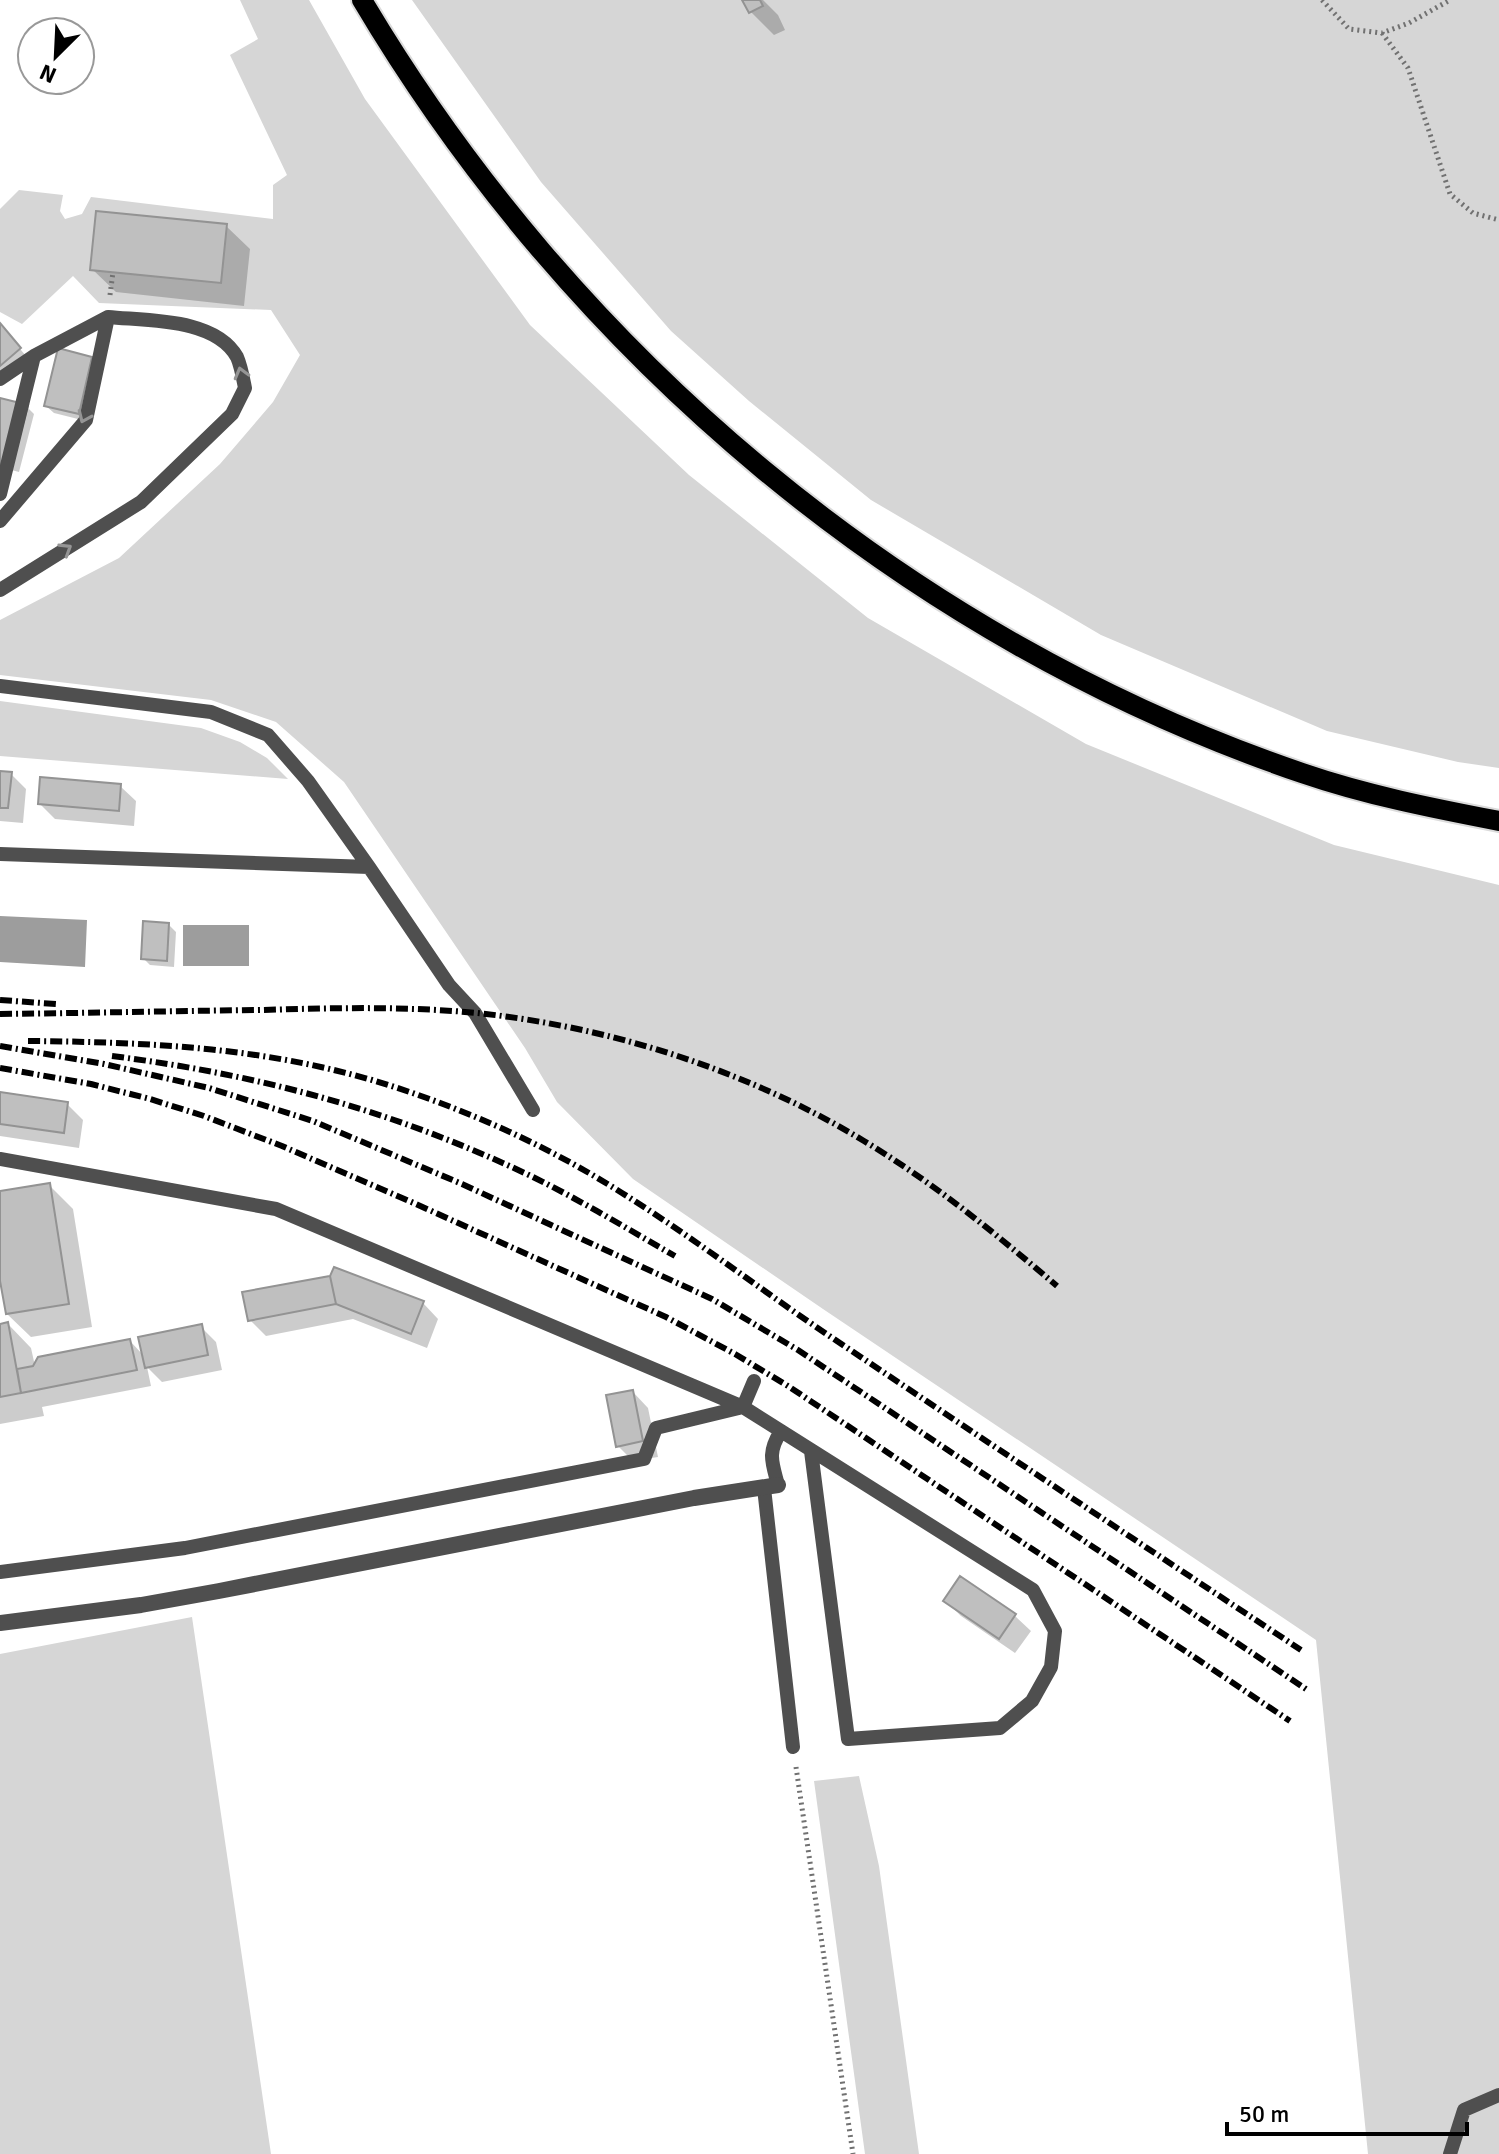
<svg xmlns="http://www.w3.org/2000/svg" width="1499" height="2154" font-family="Signika,sans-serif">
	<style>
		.green { fill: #d6d6d6 }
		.water { fill: #9d9d9d }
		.shadow { fill: #0003 }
		.building { fill: #bfbfbf; stroke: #939393; stroke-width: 2 }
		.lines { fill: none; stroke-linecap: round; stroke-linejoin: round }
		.primary-casing { stroke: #dbdbdb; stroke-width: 24 }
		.path { stroke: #717171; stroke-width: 5; stroke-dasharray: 2 4; stroke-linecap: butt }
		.service { stroke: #4f4f4f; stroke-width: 14 }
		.minor { stroke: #4f4f4f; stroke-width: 16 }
		.primary { stroke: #000; stroke-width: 20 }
		.rail { stroke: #000; stroke-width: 6; stroke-dasharray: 12 4 2 4; stroke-linecap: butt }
		.oneway { stroke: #959595 }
	</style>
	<rect width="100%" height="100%" fill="#fff"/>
	<path class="green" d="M 240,0 L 309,0 L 365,99 L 530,325 L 689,475 L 868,618 L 1086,744 L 1334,845 L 1499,885 L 1499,2154 L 1368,2154 L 1316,1640 L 823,1309 L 633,1179 L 557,1102 L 525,1048 L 344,782 L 276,722 L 211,700 L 0,675 L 0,620 L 119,558 L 220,464 L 273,402 L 300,355 L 271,310 L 99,303 L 73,276 L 22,324 L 0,312 L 0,209 L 19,190 L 63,195 L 60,211 L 65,219 L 82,214 L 91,197 L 273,219 L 273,185 L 287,175 L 230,55 L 258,39 Z
		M 412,0 L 1499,0 L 1499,768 L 1458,762 L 1327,731 L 1101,635 L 871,500 L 749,401 L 671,331 L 541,182 Z
		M 0,701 L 201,728 L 240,742 L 267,758 L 288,779 L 0,756 Z
		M 192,1617 L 271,2154 L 0,2154 L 0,1654 Z
		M 859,1776 L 879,1866 L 919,2154 L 865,2154 L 814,1781 Z"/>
	<path class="water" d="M 0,916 L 87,920 L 85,967 L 0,962 Z
		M 183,925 L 249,925 L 249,966 L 183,966 Z"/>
	<path class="shadow" d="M 744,0 L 763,0 L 778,15 L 785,30 L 774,35 L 751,12 Z
		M 226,226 L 250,249 L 244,306 L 116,292 L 92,269 Z
		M 0,325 L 26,356 L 0,375 Z
		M 91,358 L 98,366 L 86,421 L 54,413 L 46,406 Z
		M 0,400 L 27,407 L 34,414 L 19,472 L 0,467 Z
		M 0,773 L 11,774 L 26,789 L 23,823 L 0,821 Z
		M 120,786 L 136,801 L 134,826 L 55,819 L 40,804 Z
		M 169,925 L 176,932 L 174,967 L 150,965 L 143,958 Z
		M 0,1094 L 67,1104 L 83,1120 L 79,1148 L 0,1136 Z
		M 49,1185 L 73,1209 L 92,1327 L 31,1337 L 7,1314 L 3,1288 L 0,1285 L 0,1193 Z
		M 245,1294 L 423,1303 L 438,1319 L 427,1348 L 353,1319 L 266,1336 L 250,1320 Z
		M 8,1324 L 31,1348 L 35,1366 L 130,1341 L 144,1356 L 201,1327 L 216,1342 L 222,1370 L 162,1382 L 147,1367 L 151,1386 L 42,1407 L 44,1416 L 0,1424 L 0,1326 Z
		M 633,1392 L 648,1408 L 658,1457 L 633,1461 L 618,1446 Z
		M 961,1579 L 1015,1616 L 1031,1631 L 1015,1653 L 961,1616 L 946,1601 Z"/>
	<path class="building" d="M 742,0 L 760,0 L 763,6 L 749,13 Z
		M 96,211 L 227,224 L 221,283 L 90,270 Z
		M 0,323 L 21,348 L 0,366 Z
		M 58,348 L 92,357 L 79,414 L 44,406 Z
		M 0,398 L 28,405 L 12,466 L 0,463 Z
		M 0,771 L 12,772 L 8,808 L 0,808 Z
		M 40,777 L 121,784 L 119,811 L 38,804 Z
		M 143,921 L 169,923 L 167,961 L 141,959 Z
		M 0,1092 L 68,1102 L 64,1133 L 0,1124 Z
		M 50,1183 L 69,1304 L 6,1314 L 0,1281 L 0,1191 Z
		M 334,1267 L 424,1301 L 411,1334 L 336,1304 L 330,1276 Z
		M 330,1276 L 336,1304 L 248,1321 L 242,1292 Z
		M 8,1322 L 21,1393 L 0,1397 L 0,1324 Z
		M 202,1324 L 208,1355 L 145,1368 L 138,1337 Z
		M 130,1339 L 137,1370 L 21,1393 L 17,1369 L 33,1366 L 38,1357 Z
		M 633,1390 L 643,1441 L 616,1447 L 606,1395 Z
		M 960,1576 L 1016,1614 L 999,1639 L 943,1601 Z"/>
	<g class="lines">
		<g class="primary-casing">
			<path id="primary" d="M 362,0 C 573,356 908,639 1302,773 C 1366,795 1432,808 1499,821"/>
		</g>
		<path class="path" d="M 1322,0 L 1349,29 L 1382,33 L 1409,23 L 1450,0
			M 1382,33 L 1408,68 L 1450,194 L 1473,213 L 1499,220
			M 110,295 L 113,272
			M 796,1767 L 853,2154"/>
		<path class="service" d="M 0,379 L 34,356
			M 0,494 L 34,356 L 108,317
			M 0,521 L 86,420 L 108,317 C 148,321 215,318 237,357 C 241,366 243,378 245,388 L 232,414 L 141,502 L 0,590
			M 0,686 L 211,712 L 268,735 L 308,781 L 369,867 L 449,985 L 475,1013 L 533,1110
			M 0,854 L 369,867
			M 0,1159 L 276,1209 L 743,1407 L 656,1428 L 644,1459 L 185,1548 L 0,1572
			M 754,1381 L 743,1407 L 1033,1590 L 1055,1631 L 1051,1667 L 1032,1701 L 1000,1728 L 848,1739 L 811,1451
			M 778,1485 C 772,1462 767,1453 781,1431
			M 764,1488 L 793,1747
			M 1450,2154 L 1464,2110 L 1499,2095"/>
		<path class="minor" d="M 0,1623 L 141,1605 L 219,1591 L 694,1498 L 778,1485"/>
		<use href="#primary" class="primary"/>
		<path class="rail" d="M 0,1000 L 56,1004
			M 0,1014 C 87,1013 173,1011 260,1010 C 332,1008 405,1006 477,1013 C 611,1027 749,1071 864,1141 C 934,1183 996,1234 1057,1286
			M 28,1041 C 146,1042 258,1047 372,1080 C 459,1106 545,1144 622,1193 C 694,1238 761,1290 831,1337 C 987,1442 1144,1546 1301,1650
			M 0,1046 L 104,1064 L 209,1088 L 313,1121 L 462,1184 L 712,1299 L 798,1350 L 1309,1691
			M 112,1056 C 262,1075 394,1111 531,1176 C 580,1200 628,1229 675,1256
			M 0,1068 L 91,1084 L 150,1099 L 204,1116 L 282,1146 L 416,1204 L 666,1317 L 735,1354 L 788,1386 L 1290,1721"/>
	</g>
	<defs><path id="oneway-chevron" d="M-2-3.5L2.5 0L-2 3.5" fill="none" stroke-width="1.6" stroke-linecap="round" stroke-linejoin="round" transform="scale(2)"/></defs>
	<g class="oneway">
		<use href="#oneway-chevron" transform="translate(241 373) rotate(-105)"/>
		<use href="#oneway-chevron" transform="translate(84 417) rotate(114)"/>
		<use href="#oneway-chevron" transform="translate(66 549) rotate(-32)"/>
	</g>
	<g transform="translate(56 56) rotate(204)"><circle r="38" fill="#ffffff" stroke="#999999" stroke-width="2"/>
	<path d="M0-6L14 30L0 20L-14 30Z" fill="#000000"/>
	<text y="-12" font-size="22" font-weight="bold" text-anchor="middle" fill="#000000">N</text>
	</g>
	<path d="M1227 2122v12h240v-12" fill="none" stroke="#000000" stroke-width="4"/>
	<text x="1239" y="2122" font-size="24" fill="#000000" stroke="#ffffff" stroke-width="6" paint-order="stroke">50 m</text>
</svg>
